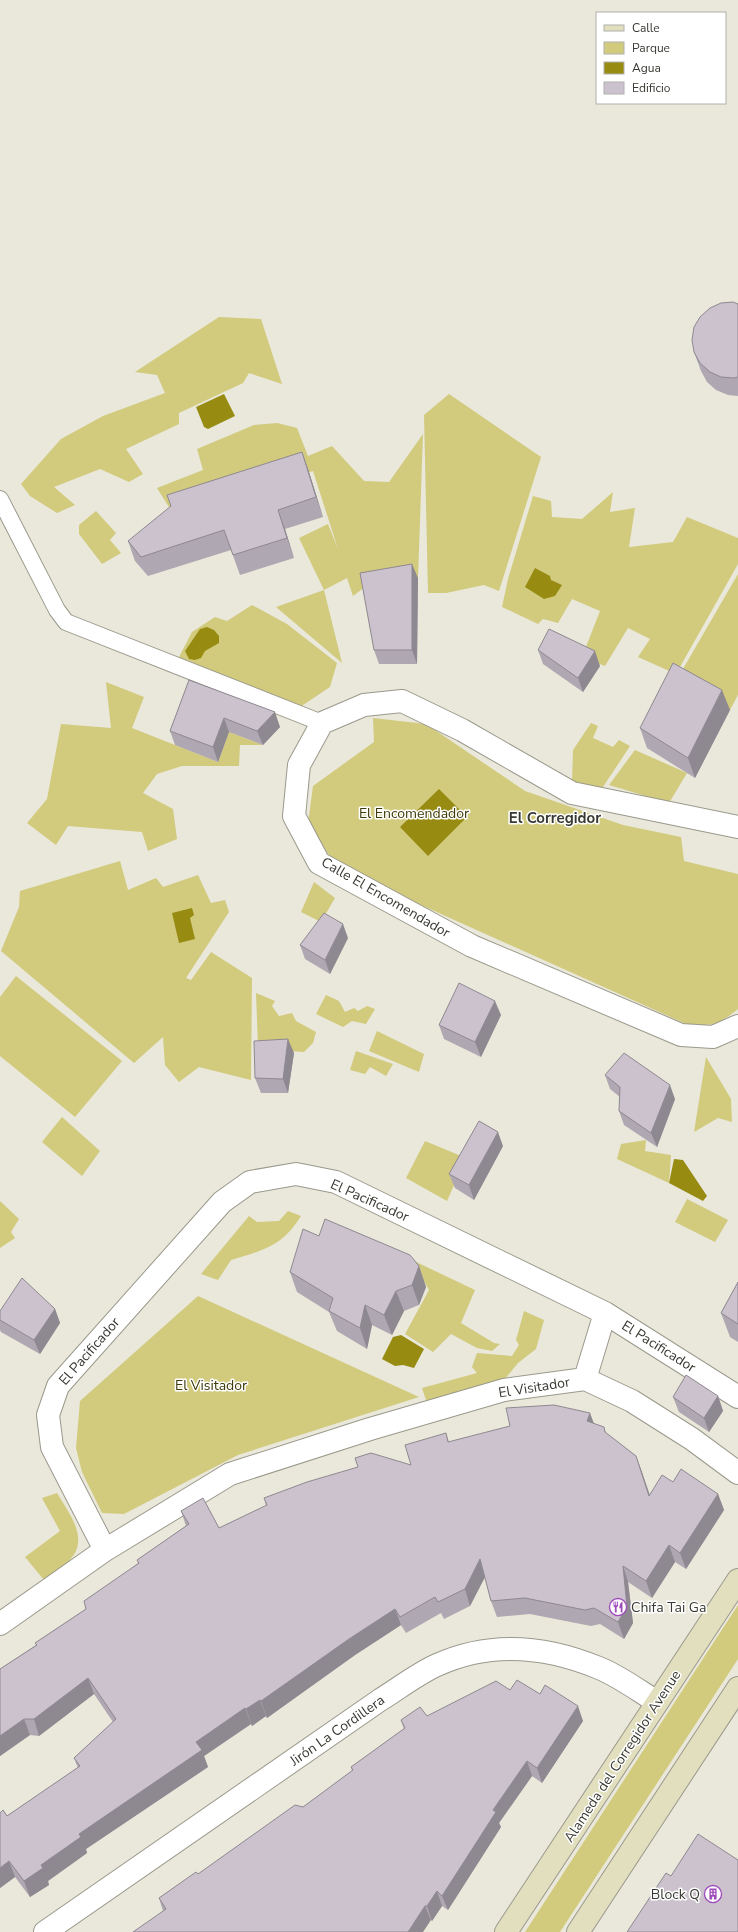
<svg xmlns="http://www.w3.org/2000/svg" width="738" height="1932" font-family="'Nunito Sans',sans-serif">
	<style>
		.green { fill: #d2ca7d }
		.water { fill: #978b12 }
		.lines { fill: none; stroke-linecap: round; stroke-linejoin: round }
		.lane-casing { stroke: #9a998c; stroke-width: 18 }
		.street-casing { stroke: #9a998c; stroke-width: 24 }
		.secondary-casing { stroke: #9a998c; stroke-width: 24 }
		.lane { stroke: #fff; stroke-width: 16 }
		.street { stroke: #fff; stroke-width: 22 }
		.secondary { stroke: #e2dfbf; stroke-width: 22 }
		.wall { fill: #afa7b1 }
		.shaded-wall { fill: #8e8890 }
		.building { fill: #cbc2ce; stroke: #8e8890 }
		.labels { text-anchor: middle; stroke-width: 3; stroke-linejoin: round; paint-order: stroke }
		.park-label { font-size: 14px; fill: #3e3a0c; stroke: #fff }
		.street-label { font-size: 14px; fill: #393933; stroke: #fff }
		.poi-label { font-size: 14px; fill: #393933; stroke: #fff; text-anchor: start }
		.neighbourhood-label { font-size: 15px; font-weight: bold; fill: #393933; stroke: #fff }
	</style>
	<rect width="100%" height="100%" fill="#e9e8da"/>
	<path class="green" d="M 219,317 L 261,319 L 282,384 L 249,373 L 243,383 L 179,413 L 179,424 L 126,449 L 143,474 L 129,482 L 100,469 L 54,487 L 75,505 L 57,513 L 30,496 L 21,484 L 61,439 L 103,416 L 165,393 L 157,375 L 135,372 Z
		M 449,394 L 541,457 L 499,591 L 484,585 L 446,593 L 428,593 L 424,415 Z
		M 277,423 L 297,428 L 308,456 L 332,446 L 364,481 L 389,482 L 423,434 L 418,578 L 365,587 L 353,596 L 347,578 L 324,590 L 342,663 L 276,607 L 324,590 L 299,538 L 328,524 L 338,549 L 313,471 L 174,515 L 157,488 L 203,470 L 197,449 L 254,425 Z
		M 613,492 L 610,512 L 635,508 L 629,547 L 673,542 L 687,517 L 738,538 L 738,564 L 676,674 L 638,657 L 650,639 L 628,628 L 605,666 L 582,657 L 600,611 L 572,599 L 558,623 L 543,619 L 538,624 L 502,607 L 508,579 L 533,496 L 551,501 L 552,517 L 582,519 Z
		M 96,511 L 116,533 L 110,540 L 121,553 L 102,564 L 79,534 L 79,525 Z
		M 738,574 L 738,695 L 730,710 L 676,681 Z
		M 252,605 L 287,624 L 337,663 L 330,687 L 300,707 L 177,661 L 192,632 L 215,617 L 227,621 Z
		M 106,682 L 144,697 L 132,728 L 218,762 L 229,732 L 263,745 L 240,745 L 239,766 L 182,766 L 157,774 L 143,793 L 173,809 L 177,839 L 148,851 L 142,832 L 68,826 L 56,845 L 27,823 L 47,799 L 61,724 L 111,728 Z
		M 373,718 L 426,724 L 525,791 L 623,825 L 681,837 L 684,861 L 738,874 L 738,1009 C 717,1026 712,1026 686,1024 L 381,887 L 334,863 L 308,823 L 313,786 L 374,742 Z
		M 591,723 L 598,726 L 593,738 L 613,747 L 619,740 L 630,746 L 601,790 L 572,782 L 573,750 Z
		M 635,750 L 687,773 L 669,803 L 609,785 Z
		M 120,861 L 128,890 L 156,878 L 163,887 L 198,875 L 211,903 L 225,900 L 229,912 L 186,978 L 191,980 L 211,952 L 252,978 L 251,1080 L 199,1067 L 179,1082 L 165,1065 L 163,1037 L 134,1063 L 1,951 L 19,907 L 20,891 Z
		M 314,882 L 335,898 L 321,922 L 301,912 Z
		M 16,976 L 122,1061 L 75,1117 L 0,1056 L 0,997 Z
		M 256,993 L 275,1001 L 272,1006 L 279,1016 L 292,1013 L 296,1021 L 316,1032 L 313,1043 L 304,1052 L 288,1051 L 258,1047 Z
		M 326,995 L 339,1001 L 345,1012 L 354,1008 L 358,1011 L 367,1006 L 375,1009 L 366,1024 L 352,1021 L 343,1027 L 316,1014 Z
		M 377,1031 L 424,1054 L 419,1072 L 369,1051 Z
		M 356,1051 L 393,1064 L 386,1076 L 370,1067 L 365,1074 L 350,1070 Z
		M 706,1057 L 731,1099 L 732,1122 L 718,1118 L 694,1132 Z
		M 62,1117 L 100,1151 L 82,1176 L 42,1142 Z
		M 646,1140 L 645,1151 L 671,1155 L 669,1183 L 617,1159 L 621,1144 Z
		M 425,1141 L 466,1158 L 447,1201 L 406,1178 Z
		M 687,1199 L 728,1220 L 715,1242 L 675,1222 Z
		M 0,1201 L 19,1219 L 11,1232 L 15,1238 L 0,1248 Z
		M 288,1211 L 301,1216 C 282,1247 263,1250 231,1260 L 218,1280 L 201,1274 L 249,1216 L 257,1222 L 279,1221 Z
		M 349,1230 L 475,1290 L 461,1323 L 494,1343 L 500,1344 L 492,1351 L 477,1348 L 451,1334 L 433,1352 L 405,1334 L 429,1290 L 419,1272 Z
		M 198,1296 L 419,1397 L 238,1455 L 124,1514 L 102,1513 L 82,1472 L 76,1448 L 80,1401 Z
		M 524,1311 L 544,1320 L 536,1349 L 518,1363 L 504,1380 L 427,1403 L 422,1388 L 477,1373 L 472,1367 L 477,1353 L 512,1356 L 519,1345 L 516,1340 Z
		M 57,1493 C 67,1510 88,1536 73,1556 C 67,1565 53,1573 44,1580 L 25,1557 L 60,1531 L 42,1498 Z
		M 738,1605 L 738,1659 L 560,1932 L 525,1932 Z"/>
	<path class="water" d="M 224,394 L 235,416 L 208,429 L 204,427 L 196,407 Z
		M 535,568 L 550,576 L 551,580 L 562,585 L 555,596 L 544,599 L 525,587 Z
		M 207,627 L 214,630 L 219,636 L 219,643 L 205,651 L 201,658 L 195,660 L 189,659 L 185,651 L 200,629 Z
		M 439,789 L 467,817 L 428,856 L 400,827 Z
		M 192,908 L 194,915 L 190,918 L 195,939 L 179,943 L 172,913 Z
		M 674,1159 L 683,1160 L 707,1196 L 703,1201 L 669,1183 Z
		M 401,1335 L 424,1349 L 414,1368 L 403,1365 L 395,1366 L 382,1359 L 393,1337 Z"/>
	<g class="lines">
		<g class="lane-casing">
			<path id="lane" d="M 0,499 L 57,610 L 66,622 L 322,723"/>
		</g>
		<g class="street-casing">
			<path id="street" d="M 738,827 L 572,793 L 462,730 L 402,701 L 364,705 L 322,723 L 299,765 L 294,816 L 319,863 L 472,946 L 681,1035 L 713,1037 L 738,1026
				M 585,1379 L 605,1313
				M 105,1550 L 52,1447 L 48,1415 L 58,1386 L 222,1202 L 250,1182 L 296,1174 L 336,1182 L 605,1313 L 738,1397
				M 0,1624 L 105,1550 L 230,1474 L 370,1429 L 504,1390 L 585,1379 L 632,1401 L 692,1439 L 738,1473
				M 45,1932 L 380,1700 C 398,1689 417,1674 437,1665 C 490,1641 546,1646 599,1668 C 619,1676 639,1691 657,1702"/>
		</g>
		<g class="secondary-casing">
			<path id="secondary" d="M 506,1932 L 738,1580
				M 578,1932 L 738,1688"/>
		</g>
		<use href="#lane" class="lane"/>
		<use href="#street" class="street"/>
		<use href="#secondary" class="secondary"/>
	</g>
	<path class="wall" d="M 738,304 L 738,396 L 728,395 L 716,390 L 707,382 L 701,371 L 694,352 Z
		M 302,452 L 309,472 L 323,517 L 285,529 L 294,558 L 240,575 L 231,550 L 148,576 L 135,561 L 128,541 Z
		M 418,578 L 417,664 L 379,664 L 374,650 Z
		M 538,650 L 600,666 L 583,692 L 543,664 Z
		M 189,680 L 280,727 L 263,745 L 229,732 L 218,762 L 175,745 L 170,731 Z
		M 730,710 L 695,778 L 647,748 L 640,728 Z
		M 348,938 L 330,974 L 305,959 L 300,945 Z
		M 501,1015 L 481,1057 L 444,1039 L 439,1025 Z
		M 294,1053 L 288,1093 L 261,1093 L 255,1078 Z
		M 605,1075 L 675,1099 L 657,1147 L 624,1125 L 619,1111 L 620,1097 L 610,1089 Z
		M 503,1146 L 474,1200 L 455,1188 L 449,1174 Z
		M 319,1236 L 419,1266 L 426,1287 L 419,1305 L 404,1311 L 392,1335 L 372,1325 L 367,1349 L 337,1331 L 329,1312 L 297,1292 L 290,1272 Z
		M 738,1282 L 738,1342 L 730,1337 L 721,1313 Z
		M 55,1309 L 60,1323 L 40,1354 L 1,1332 L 0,1330 L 0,1311 Z
		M 718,1396 L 723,1411 L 709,1432 L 679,1412 L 673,1397 Z
		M 594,1424 L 604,1427 L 606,1433 L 636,1456 L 650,1495 L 673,1482 L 718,1494 L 724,1510 L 686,1569 L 675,1562 L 652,1598 L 628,1582 L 633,1623 L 624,1639 L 600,1624 L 591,1626 L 530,1614 L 497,1617 L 491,1601 L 485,1577 L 470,1606 L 444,1619 L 441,1613 L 406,1633 L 401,1625 L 355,1655 L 267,1718 L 266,1716 L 252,1726 L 251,1724 L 204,1756 L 208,1767 L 86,1849 L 87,1853 L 48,1881 L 49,1885 L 30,1897 L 15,1877 L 0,1888 L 7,1816 L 78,1768 L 74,1758 L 113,1722 L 94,1694 L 39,1736 L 30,1735 L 0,1756 L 0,1669 L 36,1645 L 35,1643 L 86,1609 L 138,1563 L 137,1560 L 186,1526 L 181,1511 L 219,1528 L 266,1506 L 264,1498 L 411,1465 L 446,1433 L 449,1442 Z
		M 510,1690 L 583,1721 L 542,1783 L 532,1776 L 499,1823 L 501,1827 L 448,1910 L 442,1906 L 432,1921 L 431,1920 L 163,1911 L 159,1898 L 198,1874 L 303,1807 L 352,1771 L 351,1767 L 404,1729 L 401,1720 L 427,1716 Z"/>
	<path class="shaded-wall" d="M 302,452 L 309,472 L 323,517 L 316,497 Z
		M 278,510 L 285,529 L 294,558 L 287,538 Z
		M 412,564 L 418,578 L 417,664 L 412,650 Z
		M 595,651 L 600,666 L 583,692 L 578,678 Z
		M 722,690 L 730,710 L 695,778 L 688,758 Z
		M 275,712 L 280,727 L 263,745 L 257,731 Z
		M 224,718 L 229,732 L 218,762 L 213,747 Z
		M 343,924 L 348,938 L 330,974 L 325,960 Z
		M 495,1001 L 501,1015 L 481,1057 L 475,1042 Z
		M 288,1039 L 294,1053 L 288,1093 L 283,1079 Z
		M 670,1085 L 675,1099 L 657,1147 L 651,1133 Z
		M 498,1132 L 503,1146 L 474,1200 L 469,1185 Z
		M 419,1266 L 426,1287 L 419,1305 L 412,1285 Z
		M 396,1291 L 404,1311 L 392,1335 L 384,1315 Z
		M 365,1305 L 372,1325 L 367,1349 L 360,1328 Z
		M 55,1309 L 60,1323 L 40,1354 L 34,1340 Z
		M 718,1396 L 723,1411 L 709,1432 L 704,1418 Z
		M 590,1413 L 596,1429 L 587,1421 Z
		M 636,1456 L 642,1472 L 655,1512 L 649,1496 Z
		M 718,1494 L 724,1510 L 686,1569 L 680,1553 Z
		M 669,1545 L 675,1562 L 652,1598 L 646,1581 Z
		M 480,1559 L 486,1575 L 470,1606 L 465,1589 Z
		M 623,1566 L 628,1582 L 633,1623 L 624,1639 L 618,1622 Z
		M 395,1609 L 401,1625 L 355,1655 L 267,1718 L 261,1701 L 349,1639 Z
		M 88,1678 L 94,1694 L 39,1736 L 34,1719 Z
		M 260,1700 L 266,1716 L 252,1726 L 246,1709 Z
		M 578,1706 L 583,1721 L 542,1783 L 537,1768 Z
		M 245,1708 L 251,1724 L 204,1756 L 208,1767 L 86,1849 L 87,1853 L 48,1881 L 49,1885 L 30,1897 L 24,1881 L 41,1865 L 79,1834 L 196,1742 Z
		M 24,1719 L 30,1735 L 0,1756 L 0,1736 Z
		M 527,1761 L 532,1776 L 499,1823 L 501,1827 L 448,1910 L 442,1896 L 493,1810 Z
		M 9,1861 L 15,1877 L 0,1888 L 0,1868 Z
		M 437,1891 L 442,1906 L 432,1921 L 427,1906 Z
		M 425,1906 L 431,1920 L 423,1932 L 408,1932 Z"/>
	<path class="building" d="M 733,302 L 738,304 L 738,377 L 734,378 L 721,377 L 710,372 L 700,363 L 694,352 L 692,340 L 694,327 L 700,317 L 710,308 L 721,303 Z
		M 302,452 L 316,497 L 278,510 L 287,538 L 233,555 L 224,530 L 141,557 L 128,541 L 171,506 L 167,495 Z
		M 412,564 L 412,650 L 374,650 L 360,573 Z
		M 549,629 L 595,651 L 578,678 L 538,650 Z
		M 673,663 L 722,690 L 688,758 L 640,728 Z
		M 189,680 L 275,712 L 257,731 L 224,718 L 213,747 L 170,731 Z
		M 324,913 L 343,924 L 325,960 L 300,945 Z
		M 459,983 L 495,1001 L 475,1042 L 439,1025 Z
		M 288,1039 L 283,1079 L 255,1078 L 254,1041 Z
		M 624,1053 L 670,1085 L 651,1133 L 619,1111 L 620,1087 L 605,1075 Z
		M 479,1121 L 498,1132 L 469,1185 L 449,1174 Z
		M 325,1219 L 410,1255 L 419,1266 L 412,1285 L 396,1291 L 384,1315 L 365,1305 L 360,1328 L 329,1311 L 333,1298 L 290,1272 L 303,1229 L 319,1236 Z
		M 22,1278 L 55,1309 L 34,1340 L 0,1320 L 0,1311 Z
		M 738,1282 L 738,1324 L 721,1313 Z
		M 686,1375 L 718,1396 L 704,1418 L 673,1397 Z
		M 554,1405 L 590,1413 L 587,1421 L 604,1427 L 605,1432 L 636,1456 L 649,1496 L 662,1475 L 673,1482 L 681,1469 L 718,1494 L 680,1553 L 669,1545 L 646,1581 L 623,1566 L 627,1607 L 618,1622 L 594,1608 L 585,1610 L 525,1598 L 491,1601 L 480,1559 L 465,1589 L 438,1602 L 435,1597 L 400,1617 L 395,1609 L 349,1639 L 261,1701 L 260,1700 L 246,1709 L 245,1708 L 196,1742 L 202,1750 L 79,1834 L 81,1837 L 41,1865 L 43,1868 L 24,1881 L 9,1861 L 0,1868 L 0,1813 L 3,1810 L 7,1816 L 80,1766 L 74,1758 L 116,1719 L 88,1678 L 34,1719 L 24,1719 L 0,1736 L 0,1669 L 37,1645 L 35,1643 L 86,1609 L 84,1601 L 139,1563 L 137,1560 L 189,1524 L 181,1511 L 203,1498 L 219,1528 L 267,1505 L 264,1498 L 307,1482 L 358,1467 L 355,1458 L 371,1453 L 411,1465 L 405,1445 L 446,1433 L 448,1442 L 510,1426 L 506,1408 Z
		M 517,1680 L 540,1694 L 545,1685 L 578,1706 L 537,1768 L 527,1761 L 493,1810 L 496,1812 L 442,1896 L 437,1891 L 427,1906 L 425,1906 L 408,1932 L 133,1932 L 166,1909 L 159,1898 L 196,1872 L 198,1874 L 295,1805 L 303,1807 L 353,1770 L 351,1767 L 405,1728 L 401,1720 L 420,1707 L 427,1716 L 496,1681 L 510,1690 Z
		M 698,1834 L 738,1860 L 738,1932 L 627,1932 L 666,1873 L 671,1876 Z"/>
	<defs>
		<g id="restaurant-ring" transform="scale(0.9)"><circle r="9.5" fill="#fff" stroke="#a04dbc" stroke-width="1.5"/><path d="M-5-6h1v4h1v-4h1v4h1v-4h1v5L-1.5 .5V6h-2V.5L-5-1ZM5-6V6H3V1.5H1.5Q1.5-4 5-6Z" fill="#a04dbc"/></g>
		<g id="building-ring" transform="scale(0.9)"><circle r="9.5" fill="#fff" stroke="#a04dbc" stroke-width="1.5"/><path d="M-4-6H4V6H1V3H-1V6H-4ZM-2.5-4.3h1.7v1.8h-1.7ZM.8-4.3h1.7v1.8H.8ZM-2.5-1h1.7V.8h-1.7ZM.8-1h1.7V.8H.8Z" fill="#a04dbc"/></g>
	</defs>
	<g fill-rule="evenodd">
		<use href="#restaurant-ring" x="618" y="1607"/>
		<use href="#building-ring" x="713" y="1894"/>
	</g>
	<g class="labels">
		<g class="park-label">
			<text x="414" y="818">El Encomendador</text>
			<text x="211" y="1390">El Visitador</text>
		</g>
		<g class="street-label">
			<text transform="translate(386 897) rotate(30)" y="5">Calle El Encomendador</text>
			<text transform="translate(370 1200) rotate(24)" y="5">El Pacificador</text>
			<text transform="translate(659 1346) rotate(32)" y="5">El Pacificador</text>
			<text transform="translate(89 1351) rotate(-49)" y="5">El Pacificador</text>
			<text transform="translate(534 1387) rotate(-9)" y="5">El Visitador</text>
			<text transform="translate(337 1730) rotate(-35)" y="5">Jirón La Cordillera</text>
			<text transform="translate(622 1756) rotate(-57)" y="5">Alameda del Corregidor Avenue</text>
		</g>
		<g class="poi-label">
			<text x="631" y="1612">Chifa Tai Ga</text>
			<text x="700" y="1899" text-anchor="end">Block Q</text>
		</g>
		<g class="neighbourhood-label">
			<text x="555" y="823">El Corregidor</text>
		</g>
	</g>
	<rect x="596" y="12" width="130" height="92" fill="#ffffff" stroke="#b0b0ad"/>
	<rect x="604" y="25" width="20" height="6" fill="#e2dfbf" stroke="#b0b0ad"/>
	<text x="632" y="32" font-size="12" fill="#393933">Calle</text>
	<rect x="604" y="42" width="20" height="12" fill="#d2ca7d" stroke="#b0b0ad"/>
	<text x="632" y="52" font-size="12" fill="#393933">Parque</text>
	<rect x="604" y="62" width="20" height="12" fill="#978b12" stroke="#b0b0ad"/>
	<text x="632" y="72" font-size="12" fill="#393933">Agua</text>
	<rect x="604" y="82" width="20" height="12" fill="#cbc2ce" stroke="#b0b0ad"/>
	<text x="632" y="92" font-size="12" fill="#393933">Edificio</text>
</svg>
